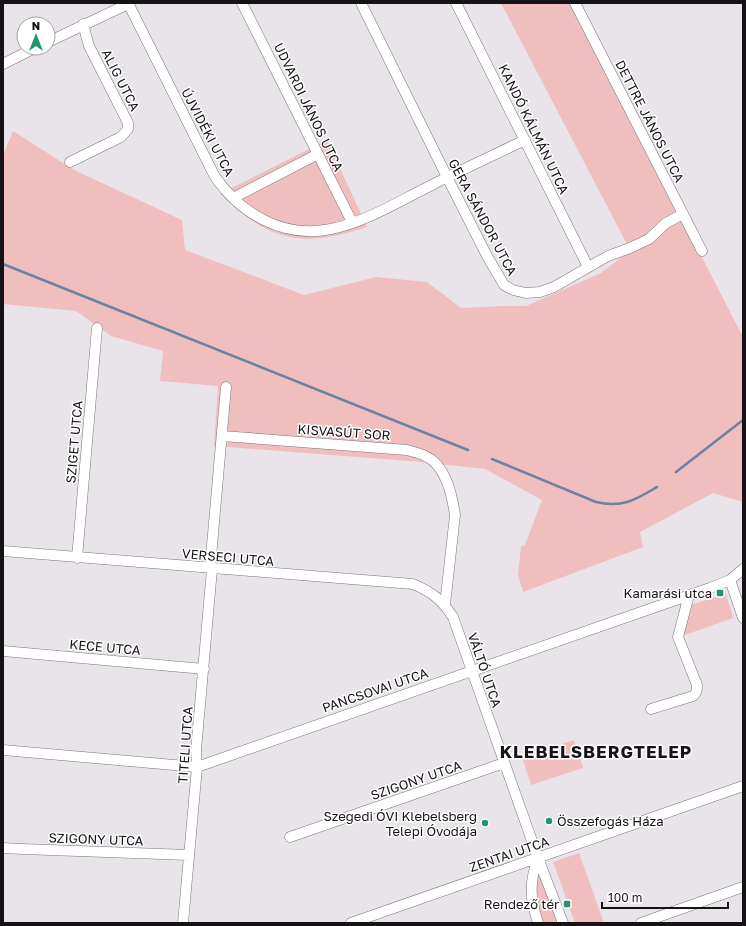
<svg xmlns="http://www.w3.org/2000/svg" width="746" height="926" font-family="'Golos Text',sans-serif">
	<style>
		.green { fill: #f1bec0 }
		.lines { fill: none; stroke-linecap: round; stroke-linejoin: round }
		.stream { stroke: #6b82a4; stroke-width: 2.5 }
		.minor-casing { stroke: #79767a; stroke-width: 11 }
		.minor { stroke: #fff; stroke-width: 10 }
		.poi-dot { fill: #249374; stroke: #fff; stroke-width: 1.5 }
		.labels { text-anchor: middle; stroke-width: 3; stroke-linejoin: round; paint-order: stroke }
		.street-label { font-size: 13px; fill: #151315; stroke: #fff }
		.poi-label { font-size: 13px; fill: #151315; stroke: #fff; text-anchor: end }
		.district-label { font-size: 17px; font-weight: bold; letter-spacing: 1px; fill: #151315; stroke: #fff }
	</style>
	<rect width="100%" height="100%" fill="#e8e4ea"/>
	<path class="green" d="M 501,3 L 571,3 L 743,337 L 743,502 L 713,493 L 640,532 L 643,547 L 523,592 L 518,575 L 521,546 L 525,545 L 542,500 L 485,469 L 422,462 L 214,446 L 218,386 L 160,381 L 163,351 L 111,336 L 76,311 L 3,304 L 3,156 L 13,131 L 74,170 L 182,220 L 185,250 L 304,295 L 376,277 L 427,282 L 461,308 L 502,306 L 526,306 L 601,273 L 630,250 Z
		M 327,140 L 367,227 C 302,249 268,241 220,194 Z
		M 726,594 L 733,618 L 682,636 L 690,605 Z
		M 574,740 L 583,768 L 531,785 L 522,757 Z
		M 579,853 L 604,923 L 575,923 L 553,862 Z
		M 538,875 L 539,875 L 560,923 L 542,923 L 536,891 Z"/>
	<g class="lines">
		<path class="stream" d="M 3,264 L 468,450
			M 492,459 L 596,502 C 623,508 635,500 657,487
			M 676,472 L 743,420"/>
		<g class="minor-casing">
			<path id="minor" d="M 128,3 L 214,175 C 240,214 284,239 331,229 C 365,222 396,203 426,188 C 459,171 492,156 525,140
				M 242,3 L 352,222
				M 361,3 L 447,177 L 487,256 L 504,285 L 513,290 L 526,293 L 540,292 L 554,287 L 608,256 L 630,248 L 649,239 L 666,223 L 683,214
				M 456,3 L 588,267
				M 575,3 L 702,251
				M 48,42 L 128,4
				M 3,64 L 35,48
				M 70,162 L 121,137 L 128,129 L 128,123 L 89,46 L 83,24
				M 233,198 L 318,154
				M 222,436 L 407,450 C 413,452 420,453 425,456 C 446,465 452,495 455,515 L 445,605
				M 3,551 L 413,584 C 432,592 442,600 453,617 L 538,858 L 563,923
				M 77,558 L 97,328
				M 210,568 L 226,387
				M 730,580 L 743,618
				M 3,651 L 204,669
				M 651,709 L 693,696 C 697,693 697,690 697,685 L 678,637 L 689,595
				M 3,750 L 197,767 L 710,588 L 730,580 L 743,569
				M 290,837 L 504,763
				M 3,848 L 22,849 L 189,855
				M 538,858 C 529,883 530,898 538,923
				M 183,923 L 197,767 L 196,750 L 212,569
				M 351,923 L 743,786
				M 641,923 L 743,887"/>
		</g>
		<use href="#minor" class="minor"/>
	</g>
	<g class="poi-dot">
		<rect x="716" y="589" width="8" height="8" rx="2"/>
		<circle cx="549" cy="821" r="4"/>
		<circle cx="485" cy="823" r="4"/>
		<rect x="563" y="900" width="8" height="8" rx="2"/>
	</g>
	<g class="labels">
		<g class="street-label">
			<text transform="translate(121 80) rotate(63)" y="5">ALIG UTCA</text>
			<text transform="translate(309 107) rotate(64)" y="5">UDVARDI JÁNOS UTCA</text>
			<text transform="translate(650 121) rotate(63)" y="5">DETTRE JÁNOS UTCA</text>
			<text transform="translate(534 129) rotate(64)" y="5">KANDÓ KÁLMÁN UTCA</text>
			<text transform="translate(208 132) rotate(62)" y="5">ÚJVIDÉKI UTCA</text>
			<text transform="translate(483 217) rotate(62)" y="5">GERA SÁNDOR UTCA</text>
			<text transform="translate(344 432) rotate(4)" y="5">KISVASÚT SOR</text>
			<text transform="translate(74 442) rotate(-85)" y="5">SZIGET UTCA</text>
			<text transform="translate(228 557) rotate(5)" y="5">VERSECI UTCA</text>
			<text transform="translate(105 647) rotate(5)" y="5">KECE UTCA</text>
			<text transform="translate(485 670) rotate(71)" y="5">VÁLTÓ UTCA</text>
			<text transform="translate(375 690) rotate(-19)" y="5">PANCSOVAI UTCA</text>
			<text transform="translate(185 745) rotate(-86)" y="5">TITELI UTCA</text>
			<text transform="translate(416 780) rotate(-19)" y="5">SZIGONY UTCA</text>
			<text transform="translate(96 839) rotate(2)" y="5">SZIGONY UTCA</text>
			<text transform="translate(509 854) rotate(-19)" y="5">ZENTAI UTCA</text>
		</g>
		<g class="poi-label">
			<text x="712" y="598">Kamarási utca</text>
			<text x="477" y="821">Szegedi ÓVI Klebelsberg<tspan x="477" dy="15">Telepi Óvodája</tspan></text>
			<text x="557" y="826" text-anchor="start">Összefogás Háza</text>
			<text x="559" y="909">Rendező tér</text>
		</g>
		<g class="district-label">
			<text x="596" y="758">KLEBELSBERGTELEP</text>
		</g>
	</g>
	<rect width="746" height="926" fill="none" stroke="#151315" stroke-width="8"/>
	<g transform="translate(36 36)"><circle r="19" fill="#ffffff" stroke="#a1a1a1"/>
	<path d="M0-3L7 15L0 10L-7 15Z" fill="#249374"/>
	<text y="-6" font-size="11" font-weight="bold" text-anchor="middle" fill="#151315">N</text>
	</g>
	<path d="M602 902v6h126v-6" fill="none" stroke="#151315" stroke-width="2"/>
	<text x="608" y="902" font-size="12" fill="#151315" stroke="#ffffff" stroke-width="3" paint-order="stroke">100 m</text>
</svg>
